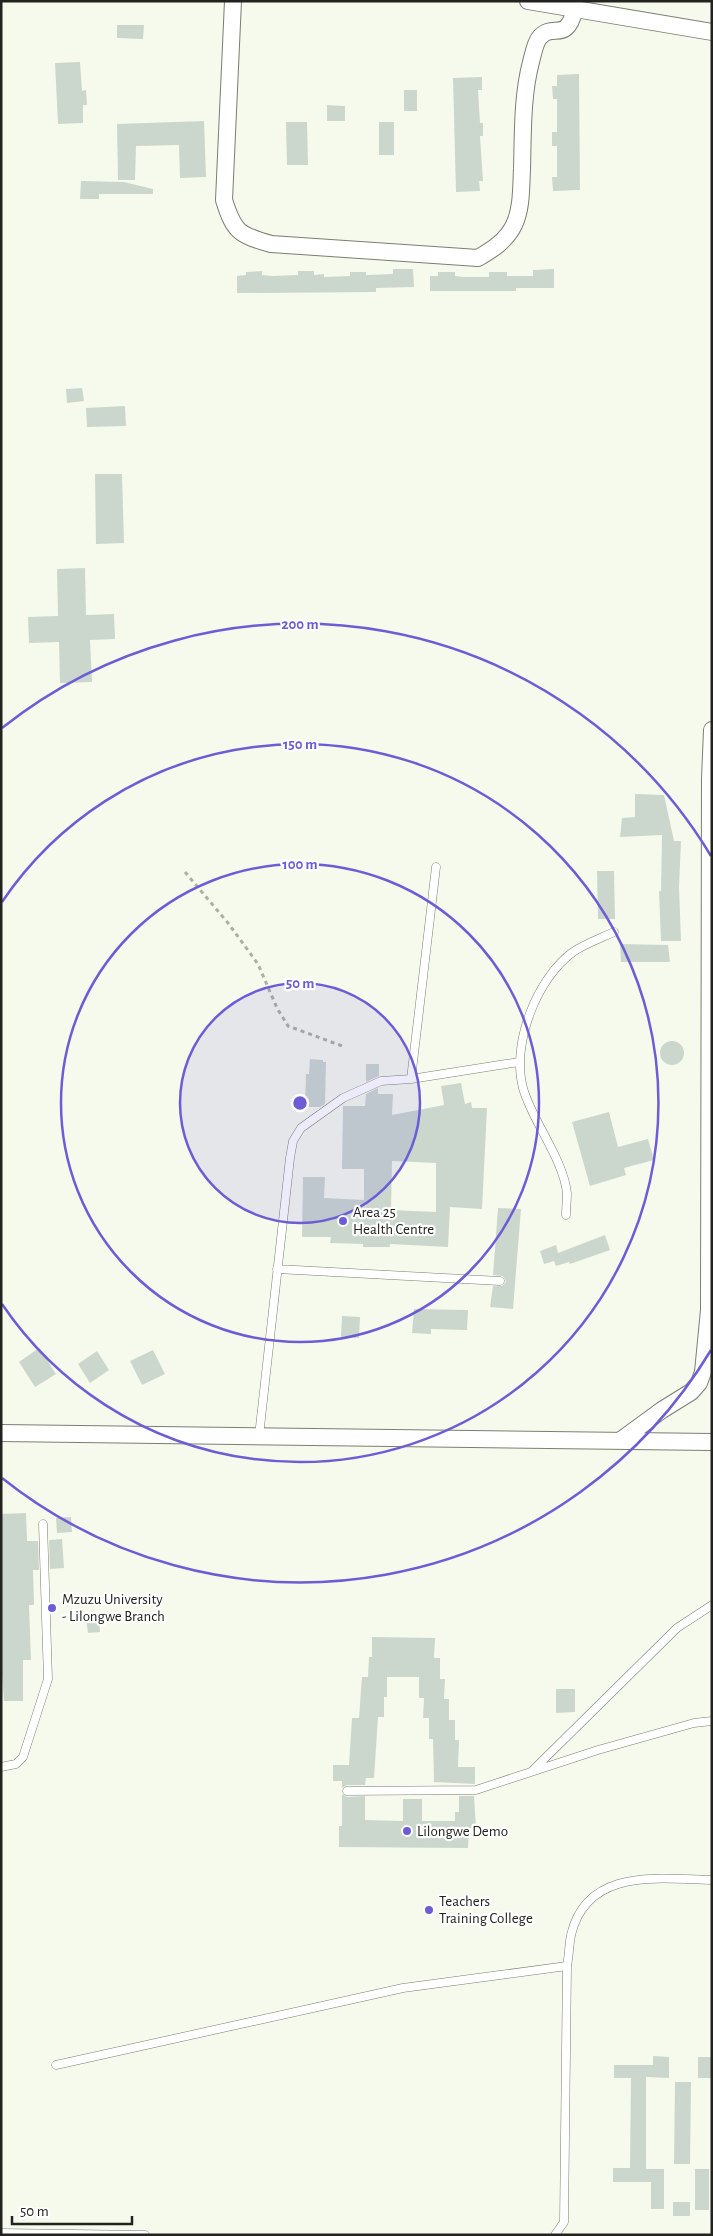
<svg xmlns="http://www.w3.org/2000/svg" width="713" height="2236" font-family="'Alegreya Sans',sans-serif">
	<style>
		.building { fill: #cbd7cd; fill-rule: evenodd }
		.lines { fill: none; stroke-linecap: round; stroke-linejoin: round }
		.lane-casing { stroke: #7b7e72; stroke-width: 9 }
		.street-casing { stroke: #7b7e72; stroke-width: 18 }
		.path { stroke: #acafa4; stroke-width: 3; stroke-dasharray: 4 4; stroke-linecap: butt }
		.lane { stroke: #fff; stroke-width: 8 }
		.street { stroke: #fff; stroke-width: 16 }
		.ring { fill: none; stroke: #6c5dd7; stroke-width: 2.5 }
		.poi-dot { fill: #6c5dd7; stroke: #fff; stroke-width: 2 }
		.labels { text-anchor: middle; stroke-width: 4.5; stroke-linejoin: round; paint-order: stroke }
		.poi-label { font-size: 15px; fill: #22231e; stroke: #fff; text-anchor: start }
		.centre { fill: #6c5dd7; stroke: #fff; stroke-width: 2.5 }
		.ring-label { font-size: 15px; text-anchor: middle; font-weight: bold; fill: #6c5dd7; stroke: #fff; stroke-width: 4.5; stroke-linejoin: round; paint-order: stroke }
	</style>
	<rect width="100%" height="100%" fill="#f6faec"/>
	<path class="building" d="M 117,25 L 144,25 L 143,39 L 117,38 Z
		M 80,62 L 82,91 L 86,90 L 87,105 L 83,105 L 83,123 L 58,124 L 55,63 Z
		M 579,74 L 580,190 L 553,191 L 552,177 L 557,177 L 557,146 L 552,146 L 552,132 L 557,132 L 557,99 L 553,99 L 552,86 L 557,86 L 557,75 Z
		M 482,77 L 482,90 L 478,90 L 480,123 L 483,123 L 483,136 L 480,136 L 483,181 L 479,181 L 480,191 L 456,192 L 453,78 Z
		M 404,90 L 417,90 L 417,111 L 404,111 Z
		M 327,105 L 345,106 L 345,121 L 327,121 Z
		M 204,121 L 206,177 L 180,178 L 179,145 L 136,146 L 135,180 L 118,180 L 117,124 Z
		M 286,122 L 307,122 L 308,165 L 287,165 Z
		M 379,122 L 394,122 L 394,155 L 379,155 Z
		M 81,181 L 124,182 L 153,189 L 153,194 L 99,194 L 99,199 L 80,199 Z
		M 393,269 L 413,269 L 414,287 L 376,288 L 376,292 L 237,293 L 237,276 L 246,275 L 246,272 L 262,271 L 262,275 L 272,276 L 298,275 L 298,271 L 314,271 L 314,275 L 324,274 L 324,277 L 350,276 L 350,272 L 366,272 L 366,275 L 393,274 Z
		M 554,269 L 554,288 L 516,288 L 516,291 L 430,291 L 430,276 L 438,276 L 438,272 L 455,272 L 455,276 L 464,277 L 489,277 L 489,272 L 507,272 L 507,276 L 533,276 L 533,270 Z
		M 82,388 L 84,401 L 67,403 L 66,389 Z
		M 125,406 L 126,426 L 87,427 L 86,408 Z
		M 95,474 L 122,474 L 124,543 L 96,544 Z
		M 85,568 L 86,615 L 114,614 L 115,639 L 90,640 L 92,682 L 60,683 L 59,642 L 29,643 L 28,617 L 58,616 L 57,569 Z
		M 635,794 L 664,795 L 674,841 L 681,841 L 679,887 L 681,941 L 661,941 L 659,891 L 661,891 L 662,835 L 620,837 L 622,818 L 635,817 Z
		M 597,871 L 614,871 L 615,919 L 598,919 Z
		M 620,944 L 668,945 L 670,962 L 621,962 Z
		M660 1053a12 12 0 1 1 24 0a12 12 0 1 1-24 0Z
		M 310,1059 L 323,1060 L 323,1062 L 326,1062 L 325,1104 L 320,1107 L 305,1107 L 306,1074 L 309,1074 Z
		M 366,1064 L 379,1064 L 379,1076 L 366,1082 Z
		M 461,1083 L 465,1104 L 471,1102 L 472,1108 L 487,1108 L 482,1209 L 450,1207 L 448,1247 L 390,1244 L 390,1247 L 363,1247 L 363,1244 L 330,1243 L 331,1237 L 302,1237 L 303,1177 L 325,1177 L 324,1198 L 364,1200 L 364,1169 L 342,1169 L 343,1106 L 365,1106 L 366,1094 L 378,1088 L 378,1094 L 393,1094 L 392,1115 L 444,1105 L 441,1086 ZM 392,1161 L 436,1163 L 436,1212 L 391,1210 Z
		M 609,1112 L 618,1147 L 648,1139 L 654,1160 L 624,1168 L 626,1175 L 590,1186 L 572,1122 Z
		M 498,1208 L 521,1209 L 513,1309 L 490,1307 L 493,1286 L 502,1286 L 506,1282 L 503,1276 L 493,1275 Z
		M 605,1235 L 610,1250 L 570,1264 L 569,1262 L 556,1266 L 554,1261 L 544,1264 L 540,1251 L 556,1245 L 558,1253 Z
		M 414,1309 L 468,1310 L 467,1330 L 431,1329 L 431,1334 L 412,1333 Z
		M 342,1316 L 360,1317 L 359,1338 L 341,1337 Z
		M 39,1348 L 56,1374 L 35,1387 L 19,1362 Z
		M 153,1350 L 165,1374 L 142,1385 L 130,1361 Z
		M 97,1351 L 109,1370 L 90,1383 L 78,1364 Z
		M 26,1513 L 27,1541 L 38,1541 L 39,1570 L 33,1570 L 34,1605 L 29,1605 L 31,1660 L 23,1660 L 23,1701 L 4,1701 L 1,1661 L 1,1514 Z
		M 71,1517 L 72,1532 L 57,1533 L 56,1518 Z
		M 62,1539 L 64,1568 L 50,1569 L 49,1540 Z
		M 99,1616 L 100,1632 L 88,1633 L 86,1617 Z
		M 372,1637 L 435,1638 L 434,1658 L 440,1658 L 440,1679 L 445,1679 L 444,1699 L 449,1699 L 449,1720 L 455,1720 L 455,1740 L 459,1740 L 458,1767 L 475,1767 L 475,1784 L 434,1782 L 433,1739 L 429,1739 L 429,1718 L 423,1718 L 424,1698 L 419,1698 L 419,1677 L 387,1677 L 387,1697 L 384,1697 L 384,1717 L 378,1717 L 374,1778 L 366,1778 L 365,1785 L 347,1785 L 342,1788 L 342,1781 L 333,1781 L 333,1765 L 349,1765 L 352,1718 L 359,1718 L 362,1677 L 368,1677 L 369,1657 L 372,1657 Z
		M 556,1689 L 575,1689 L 575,1712 L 556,1713 Z
		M 342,1794 L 347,1797 L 365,1796 L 365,1820 L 403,1821 L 403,1799 L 422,1799 L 422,1821 L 455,1821 L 455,1812 L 459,1812 L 459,1796 L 474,1796 L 476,1828 L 469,1828 L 468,1848 L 339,1847 L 339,1826 L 342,1826 Z
		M 653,2056 L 669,2057 L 669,2078 L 646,2077 L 646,2169 L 664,2169 L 664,2209 L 651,2209 L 651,2182 L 613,2182 L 613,2168 L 630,2168 L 631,2078 L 614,2078 L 614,2065 L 653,2065 Z
		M 698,2057 L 712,2057 L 712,2078 L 698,2078 Z
		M 675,2082 L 691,2082 L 690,2164 L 674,2164 Z
		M 695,2169 L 709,2169 L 709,2210 L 695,2210 Z
		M 673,2202 L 690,2202 L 690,2216 L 673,2216 Z"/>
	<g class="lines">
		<g class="lane-casing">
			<path id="lane" d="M 411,1079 L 436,867
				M 566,1215 C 566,1208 567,1200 567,1193 C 563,1158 532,1121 523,1088 C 511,1044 537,978 573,952 C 585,944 601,938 614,932
				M 277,1269 L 500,1281
				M 259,1436 L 290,1158 L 293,1141 L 301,1128 L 343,1098 L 381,1081 L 411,1079 L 519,1062
				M 1,1767 L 16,1764 L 23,1757 L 48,1679 L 43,1524
				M 532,1771 L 677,1628 L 712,1605
				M 347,1791 L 476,1790 L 598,1750 L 694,1723 L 712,1721
				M 56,2065 L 403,1988 L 567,1966
				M 1,2233 L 145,2235
				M 555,2235 L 564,2222 L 567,1966 C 569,1956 569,1945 571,1935 C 587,1867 659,1879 712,1880"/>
		</g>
		<g class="street-casing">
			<path id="street" d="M 233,1 L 224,200 C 234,232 239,235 271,244 L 478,258 C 492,250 506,241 514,225 C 522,208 521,187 522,169 C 523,134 522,96 531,62 C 533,55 535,42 540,37 C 554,22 566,44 575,9
				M 528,1 L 712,32
				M 1,1433 L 712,1442
				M 621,1440 L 662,1410 L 691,1392 L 699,1383 L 703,1372 L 709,1310 L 710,779 L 712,730"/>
		</g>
		<path class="path" d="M 185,872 L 228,923 L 258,964 L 277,1008 L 288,1026 L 345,1047"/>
		<use href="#lane" class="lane"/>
		<use href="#street" class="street"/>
	</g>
	<circle cx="300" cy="1103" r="120" fill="#6c5dd7" fill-opacity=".12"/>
	<g class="ring">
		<circle cx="300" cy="1103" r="120"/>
		<circle cx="300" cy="1103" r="239"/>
		<path d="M2 902A359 359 0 1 1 2 1304"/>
		<path d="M711 1350A479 479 0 0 1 2 1478M2 728A479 479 0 0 1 711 856"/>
	</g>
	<g class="poi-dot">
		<circle cx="343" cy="1221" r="5"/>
		<circle cx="52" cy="1608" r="5"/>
		<circle cx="407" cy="1831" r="5"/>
		<circle cx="429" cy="1910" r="5"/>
	</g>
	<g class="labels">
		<g class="poi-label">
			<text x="353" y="1217">Area 25<tspan x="353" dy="17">Health Centre</tspan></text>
			<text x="62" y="1604">Mzuzu University<tspan x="62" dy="17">- Lilongwe Branch</tspan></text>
			<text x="417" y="1836">Lilongwe Demo</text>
			<text x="439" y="1906">Teachers<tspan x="439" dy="17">Training College</tspan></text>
		</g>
	</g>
	<circle cx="300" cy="1103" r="8" class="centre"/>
	<g class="ring-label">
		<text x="300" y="629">200 m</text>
		<text x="300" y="749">150 m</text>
		<text x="300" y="869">100 m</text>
		<text x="300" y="988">50 m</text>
	</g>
	<rect width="713" height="2236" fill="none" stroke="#22231e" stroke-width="5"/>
	<path d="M12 2216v8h120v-8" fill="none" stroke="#22231e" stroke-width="2.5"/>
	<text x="20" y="2216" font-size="15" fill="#22231e" stroke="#ffffff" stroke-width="4" paint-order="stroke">50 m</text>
</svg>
